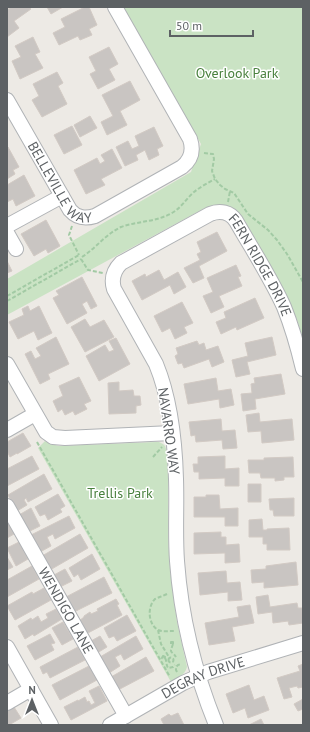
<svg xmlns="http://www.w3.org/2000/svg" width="310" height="732" font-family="'PT Sans',sans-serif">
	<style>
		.green { fill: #cae3c4 }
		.building { fill: #c9c5c2; stroke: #d2cac4 }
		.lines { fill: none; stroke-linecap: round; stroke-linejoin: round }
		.minor-casing { stroke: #b0b3b6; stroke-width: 16 }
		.path { stroke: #a2caa4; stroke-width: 2; stroke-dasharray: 4 2; stroke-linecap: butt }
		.minor { stroke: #fff; stroke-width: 14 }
		.labels { text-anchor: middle; stroke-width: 3; stroke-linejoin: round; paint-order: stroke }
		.park-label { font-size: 14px; fill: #49813e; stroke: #fff }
		.street-label { font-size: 14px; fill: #5d6164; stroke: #fff }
	</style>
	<rect width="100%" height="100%" fill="#edeae5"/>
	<path class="green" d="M 123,7 L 303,7 L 303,339 L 297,320 L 283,289 L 245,221 C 234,204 220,202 203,209 L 7,315 L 7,279 L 191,172 L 201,144 Z
		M 45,441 L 51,444 L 59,446 L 156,442 L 159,442 L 163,444 L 165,446 L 167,452 L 168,478 L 168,537 L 170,569 L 177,622 L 187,667 C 185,675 178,678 171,682 L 38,448 Z"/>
	<path class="building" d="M 11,7 L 29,7 L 31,9 L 14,21 L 19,28 L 7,37 L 7,10 Z
		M 47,7 L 63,7 L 51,14 Z
		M 85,7 L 89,7 L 97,25 L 89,29 L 92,35 L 80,40 L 78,36 L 59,45 L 53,33 L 65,27 L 61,19 Z
		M 33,37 L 40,52 L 35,54 L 43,68 L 20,79 L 12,61 L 21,57 L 15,46 Z
		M 109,47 L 118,64 L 109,69 L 115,80 L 98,89 L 90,74 L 96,71 L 89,57 Z
		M 57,72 L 63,83 L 58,86 L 67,104 L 42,117 L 32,100 L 39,96 L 33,84 Z
		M 130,81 L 140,100 L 120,111 L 127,125 L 107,135 L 101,122 L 113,116 L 102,95 Z
		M 90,116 L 97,128 L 80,137 L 74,125 Z
		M 72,126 L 82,145 L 64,154 L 54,135 Z
		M 154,127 L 163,146 L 157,149 L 159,155 L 149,160 L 145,150 L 136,155 L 138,160 L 125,166 L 116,147 L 128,141 L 132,149 L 139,146 L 135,136 Z
		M 7,147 L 8,147 L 19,167 L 13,170 L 15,174 L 7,179 Z
		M 112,149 L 122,168 L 101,179 L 105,185 L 86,194 L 74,170 L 97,158 L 100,164 L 105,161 L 101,155 Z
		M 24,175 L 35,196 L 16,206 L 13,199 L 7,202 L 7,185 Z
		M 46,220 L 60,246 L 48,253 L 46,249 L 34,256 L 21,234 Z
		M 217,232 L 227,251 L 199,266 L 204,278 L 193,283 L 184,268 L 200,260 L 197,254 L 201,252 L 197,242 Z
		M 7,261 L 12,271 L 7,273 Z
		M 236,265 L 241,276 L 238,277 L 242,286 L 219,296 L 224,307 L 211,313 L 203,296 L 213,292 L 207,278 Z
		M 159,270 L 164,280 L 178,272 L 186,287 L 174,294 L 170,285 L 142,300 L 132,281 L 145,274 L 146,277 Z
		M 82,277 L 97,306 L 91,309 L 87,301 L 82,304 L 87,313 L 67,324 L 53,298 L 59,295 L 56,291 Z
		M 255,298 L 264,318 L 237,330 L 236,327 L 221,334 L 216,322 L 226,318 L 224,312 Z
		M 182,302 L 193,323 L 184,327 L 187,333 L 175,339 L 170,328 L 162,332 L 154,316 Z
		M 28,306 L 30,311 L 39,306 L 52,333 L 38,340 L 34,331 L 18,339 L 9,322 L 24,315 L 22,309 Z
		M 85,319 L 90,327 L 104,320 L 114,337 L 85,352 L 71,327 Z
		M 56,337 L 69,364 L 48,374 L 50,379 L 40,384 L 25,354 L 31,351 L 35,359 L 41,356 L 36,348 Z
		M 272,337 L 276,355 L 247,362 L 250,374 L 236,377 L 232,360 L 248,356 L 245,343 Z
		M 116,338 L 130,364 L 99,381 L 86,356 L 105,345 L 109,352 L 114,350 L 109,341 Z
		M 197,341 L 199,345 L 204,343 L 206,350 L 218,346 L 224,362 L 212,367 L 209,359 L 184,368 L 182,363 L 178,364 L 175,356 L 178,354 L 176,348 Z
		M 281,374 L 285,394 L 255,399 L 256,409 L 243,411 L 241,394 L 252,393 L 251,384 L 255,383 L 254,378 Z
		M 79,377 L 91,401 L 84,404 L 87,409 L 75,415 L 73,411 L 65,415 L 62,409 L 58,412 L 53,401 L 63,396 L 59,386 Z
		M 216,378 L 218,391 L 231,389 L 234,405 L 220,408 L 219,399 L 188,404 L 184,384 Z
		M 119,382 L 119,391 L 133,390 L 134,396 L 140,396 L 141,405 L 136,406 L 136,413 L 109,414 L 108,383 Z
		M 259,413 L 260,422 L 292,419 L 294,440 L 262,443 L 261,431 L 248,432 L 246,415 Z
		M 221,419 L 222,431 L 235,430 L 237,448 L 223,449 L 222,440 L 196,442 L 195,435 L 191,436 L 189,422 Z
		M 23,433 L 31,446 L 17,454 L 17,453 L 10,457 L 7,451 L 7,442 Z
		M 32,456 L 39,469 L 7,486 L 7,469 Z
		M 225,456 L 225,469 L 239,468 L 239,486 L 225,486 L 225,478 L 199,479 L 199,472 L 194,472 L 193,464 L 198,464 L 198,457 Z
		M 293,457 L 294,477 L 284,477 L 284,480 L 275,481 L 275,478 L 261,478 L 260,473 L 249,473 L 248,460 L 264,460 L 264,458 Z
		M 44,474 L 52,489 L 28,502 L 26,498 L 24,500 L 27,505 L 17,511 L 8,495 Z
		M 248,484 L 261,484 L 261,502 L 248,502 Z
		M 58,494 L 65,506 L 60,509 L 62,512 L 48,520 L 45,514 L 40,516 L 35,507 Z
		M 206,495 L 219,495 L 220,509 L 238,508 L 238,526 L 225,526 L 225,517 L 194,517 L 194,497 L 206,497 Z
		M 294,498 L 294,516 L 274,516 L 273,510 L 270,510 L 269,499 Z
		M 31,508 L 40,526 L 28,532 L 19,515 Z
		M 69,516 L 75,528 L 55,539 L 53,534 L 47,537 L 51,546 L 40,552 L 31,535 Z
		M 262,519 L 263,530 L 267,530 L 267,529 L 289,528 L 290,550 L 267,550 L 267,544 L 263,544 L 263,537 L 249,537 L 249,520 Z
		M 7,523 L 8,523 L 14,534 L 7,538 Z
		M 221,532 L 221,537 L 226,537 L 226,545 L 239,544 L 240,562 L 225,563 L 225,553 L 194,554 L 194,533 Z
		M 80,534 L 88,548 L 50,570 L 42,556 Z
		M 19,542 L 28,559 L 16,566 L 7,548 Z
		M 92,554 L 100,569 L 81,580 L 78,574 L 74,577 L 69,568 Z
		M 7,557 L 13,567 L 7,570 Z
		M 296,562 L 298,585 L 264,588 L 264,582 L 252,583 L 251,570 L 266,569 L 266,566 Z
		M 32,566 L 39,579 L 7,597 L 7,580 Z
		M 65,569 L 72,581 L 60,587 L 54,575 Z
		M 226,571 L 227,583 L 240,582 L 242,600 L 228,601 L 228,592 L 200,595 L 198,573 Z
		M 104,577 L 112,593 L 74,612 L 66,597 Z
		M 44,588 L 51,600 L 15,620 L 7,606 L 32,592 L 33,594 Z
		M 268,595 L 270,607 L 297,603 L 298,608 L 302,608 L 303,623 L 289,625 L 288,621 L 273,623 L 272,612 L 258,614 L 256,597 Z
		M 116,599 L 119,604 L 117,605 L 122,615 L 86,634 L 79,621 L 84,617 L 84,616 L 90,612 L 91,614 L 98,611 L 97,609 Z
		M 250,605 L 254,623 L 232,627 L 235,641 L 209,645 L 205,623 L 239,617 L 237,607 Z
		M 56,609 L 62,619 L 34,636 L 33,634 L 25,639 L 18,626 L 31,618 L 32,620 L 38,616 L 41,622 L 48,618 L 46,614 Z
		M 127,615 L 136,631 L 117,641 L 114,636 L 109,638 L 104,628 Z
		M 63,622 L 73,639 L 62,645 L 52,628 Z
		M 50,634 L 55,643 L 51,644 L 54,650 L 35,660 L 27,646 Z
		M 100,636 L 107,647 L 97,653 L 91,641 Z
		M 136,636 L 143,649 L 124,660 L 121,654 L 115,657 L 120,666 L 109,673 L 100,657 Z
		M 78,647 L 85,660 L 50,678 L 47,672 L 43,674 L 40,667 Z
		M 146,657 L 154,671 L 118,690 L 111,677 Z
		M 303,664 L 303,687 L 298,688 L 297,686 L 289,688 L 292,697 L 284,699 L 277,678 L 300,671 L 298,666 Z
		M 89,666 L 97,680 L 60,700 L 52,685 Z
		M 249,685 L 254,700 L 264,696 L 269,710 L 248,718 L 245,708 L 233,713 L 226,694 Z
		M 99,686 L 107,701 L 71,720 L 64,707 L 78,700 L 78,701 L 85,697 L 87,702 L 89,701 L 91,705 L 95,703 L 89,691 Z
		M 303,699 L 303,709 L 298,711 L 294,704 Z
		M 14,707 L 21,718 L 9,725 L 7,725 L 7,711 Z
		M 178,713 L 184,725 L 164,725 L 161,719 L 169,714 L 171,716 Z
		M 261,719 L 264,725 L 249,725 Z"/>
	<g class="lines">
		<g class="minor-casing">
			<g id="minor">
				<path id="s1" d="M 7,100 L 70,210 C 77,218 85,219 95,216 L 182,167 C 191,160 194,151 190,139 L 115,7"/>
				<path d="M 7,226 L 62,196"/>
				<path d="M 7,233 L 16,249"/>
				<path d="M 7,364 L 46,432 L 53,437 L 65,438 L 172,433"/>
				<path d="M 7,430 L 35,414"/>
				<path id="s2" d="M 7,506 L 126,716"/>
				<path d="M 7,647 L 51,725"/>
				<path d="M 7,703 L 31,689"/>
				<path id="s3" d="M 110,725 L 183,683 L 208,672 L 303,643"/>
				<path id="s4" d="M 216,725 C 195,673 181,617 177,561 C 175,534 177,506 176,479 C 175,442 170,398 156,364 L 114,289 C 111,279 114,270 121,263 L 210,214 C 220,210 230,212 236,221 C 252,249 271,278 284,307 C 292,327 298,348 303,369"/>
			</g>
		</g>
		<path class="path" d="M 204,153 L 213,154 L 214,159 L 212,171 L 215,179 L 220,185 L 225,189 L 234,193 L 248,214 L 268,230 L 277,240 L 287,254 L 303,282
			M 228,202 L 230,191
			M 72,226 L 69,235 L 79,255
			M 82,257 C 96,248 106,234 121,227 C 138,221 156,222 172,213 C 181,208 186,199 194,192 C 200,187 208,183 215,179
			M 81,259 L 88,270 L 103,273
			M 7,296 L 79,255
			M 7,301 L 81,259
			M 37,442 L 170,677
			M 153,457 L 162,447
			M 167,594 C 163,596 159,597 155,599 C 147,607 148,624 158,630 C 163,632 169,631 174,631
			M 158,630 L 161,644 L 169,657
			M 171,642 L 173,642 L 173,644 L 171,644 Z
			M 173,644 C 169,655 171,649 176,657
			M 163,656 L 165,657 L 164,659 L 162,658 Z
			M168.5 660a2.5 2.5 0 1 1 5 0a2.5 2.5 0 1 1-5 0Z
			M 165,658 C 167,661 166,665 168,668 L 173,667 L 175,665
			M 177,672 L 176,670 L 176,667 L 178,665 L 181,664"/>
		<use href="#minor" class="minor"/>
	</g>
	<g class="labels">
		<g class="park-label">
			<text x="237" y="78">Overlook Park</text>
			<text x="120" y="498">Trellis Park</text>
		</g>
		<g class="street-label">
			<text dy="5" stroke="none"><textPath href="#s1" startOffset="100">BELLEVILLE WAY</textPath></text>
			<text dy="5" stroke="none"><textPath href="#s4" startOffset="664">FERN RIDGE DRIVE</textPath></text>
			<text transform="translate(169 431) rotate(82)" y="5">NAVARRO WAY</text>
			<text dy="5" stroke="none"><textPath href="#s2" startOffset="120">WENDIGO LANE</textPath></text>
			<text dy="5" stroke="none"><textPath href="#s3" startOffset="105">DEGRAY DRIVE</textPath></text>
		</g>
	</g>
	<rect width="310" height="732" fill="none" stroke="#5d6164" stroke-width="16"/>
	<g transform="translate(32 700)" stroke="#ffffff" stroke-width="3" paint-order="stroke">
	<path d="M0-3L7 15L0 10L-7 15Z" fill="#5d6164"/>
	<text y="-6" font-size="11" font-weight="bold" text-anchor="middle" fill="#5d6164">N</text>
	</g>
	<path d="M170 30v6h83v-6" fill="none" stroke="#5d6164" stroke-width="2"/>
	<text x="176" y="30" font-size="12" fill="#5d6164" stroke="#ffffff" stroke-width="3" paint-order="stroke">50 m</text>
</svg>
